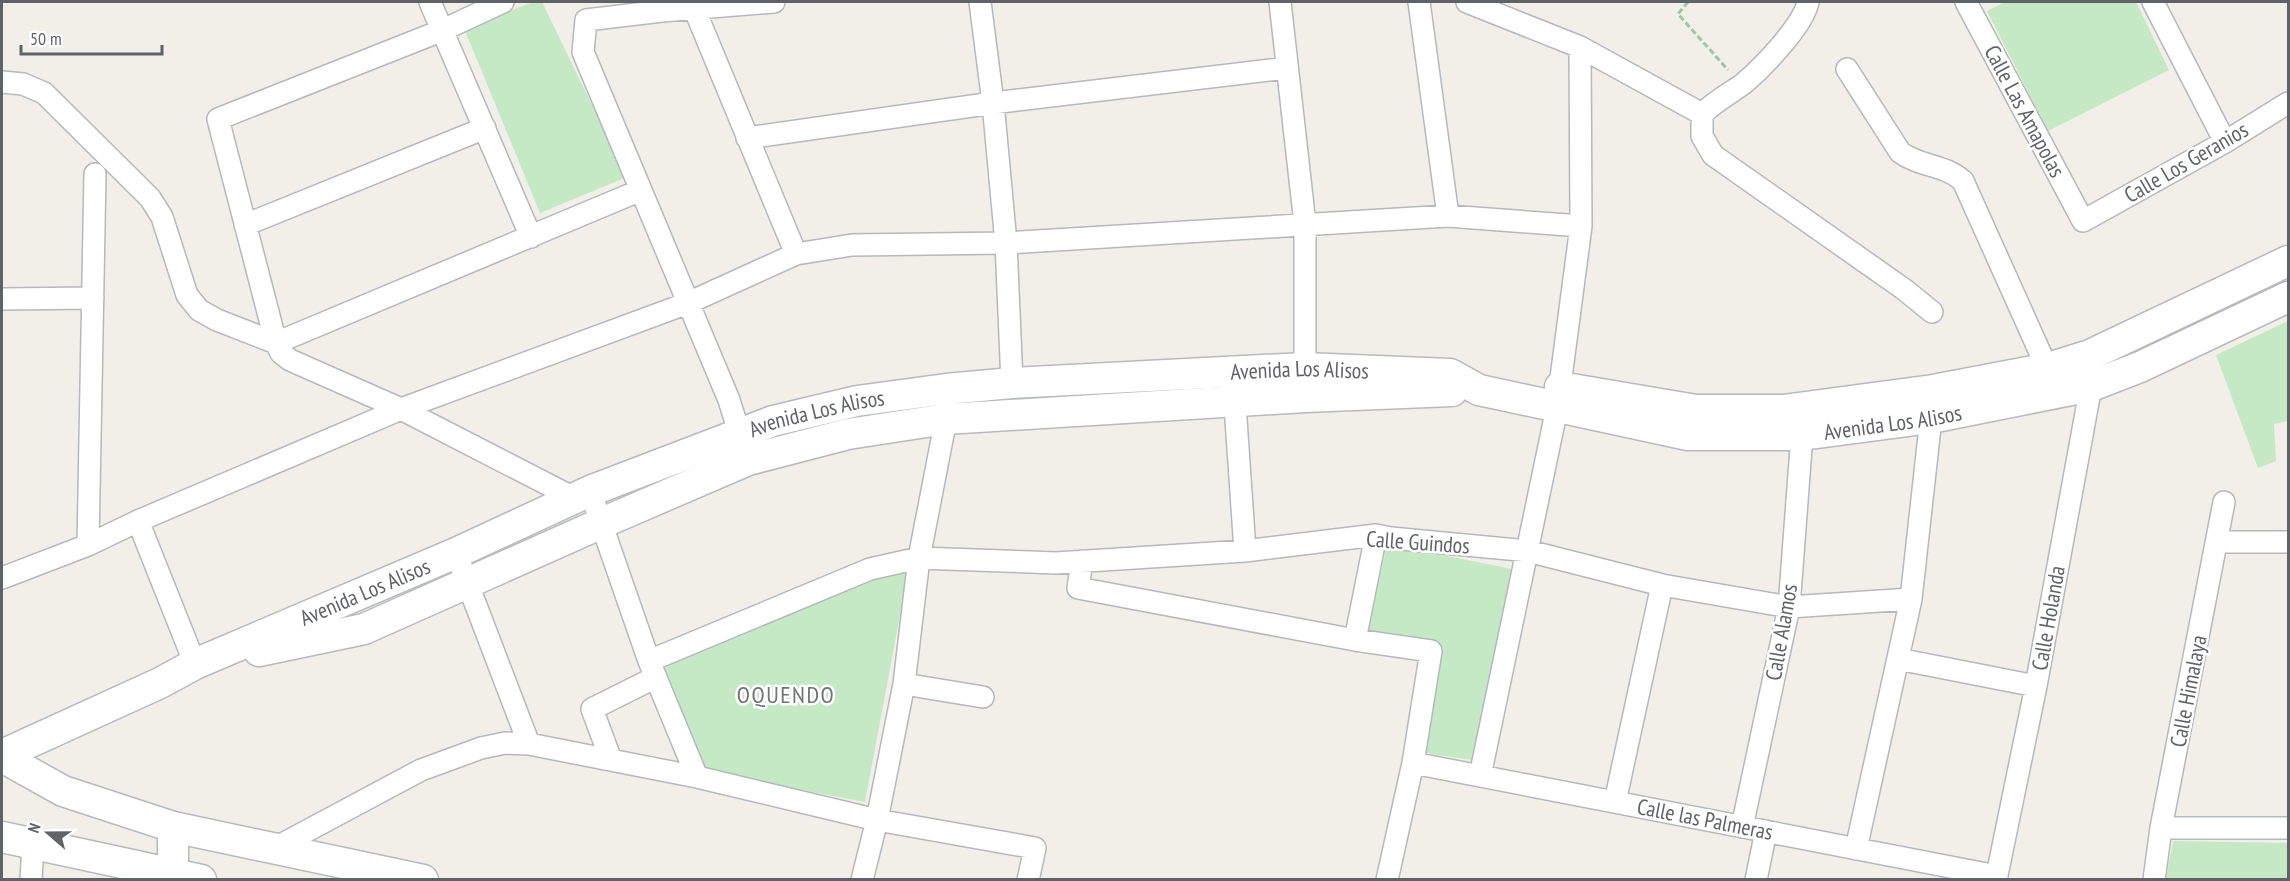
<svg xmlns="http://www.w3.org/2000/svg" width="2290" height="881" font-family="'PT Sans Narrow',sans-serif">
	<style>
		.green { fill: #c5e8c5 }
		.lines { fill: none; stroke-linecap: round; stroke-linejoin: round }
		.street-casing { stroke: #b5b8bc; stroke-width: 24 }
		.secondary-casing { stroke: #b6babf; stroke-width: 33 }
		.path { stroke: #9cc7a9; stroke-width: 3; stroke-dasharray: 6 3; stroke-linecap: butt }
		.street { stroke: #fff; stroke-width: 21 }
		.secondary { stroke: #fff; stroke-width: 30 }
		.labels { text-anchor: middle; stroke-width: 5; stroke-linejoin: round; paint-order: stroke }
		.street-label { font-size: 22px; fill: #5f6368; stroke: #fff }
		.neighbourhood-label { font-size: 24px; letter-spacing: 1.5px; fill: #70757a; stroke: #fff }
	</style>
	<rect width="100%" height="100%" fill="#f1efe8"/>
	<path class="green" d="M 533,2 L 542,2 L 627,177 L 540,213 L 464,28 Z
		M 2005,2 L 2136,2 L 2169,70 L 2048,131 L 1987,11 Z
		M 2288,321 L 2288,421 L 2274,424 L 2276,461 L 2258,468 L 2216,355 Z
		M 1387,544 L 1517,570 L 1472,760 L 1418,752 L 1438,646 L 1368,634 Z
		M 908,573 L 865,802 L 702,771 L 659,667 L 869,578 Z
		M 2173,841 L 2288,843 L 2288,879 L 2166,879 Z"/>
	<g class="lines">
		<g class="street-casing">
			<path id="street" d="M 430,2 L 531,237
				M 503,2 L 443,30 L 218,119 L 276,343 L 281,353 L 290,360 L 401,409 L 574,498
				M 980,2 L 993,103 L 1006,243 L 1012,383
				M 1280,2 L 1305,224 L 1305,380
				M 1419,2 L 1448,216
				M 1467,2 L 1580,47 L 1702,114 L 1702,136 L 1713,155 L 1905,290 L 1932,312
				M 1966,2 L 2083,221 L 2225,142 L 2288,103
				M 2153,2 L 2225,142
				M 694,8 L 796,254
				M 1847,69 L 1900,152 C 1919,167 1945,164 1963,181 L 2052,379
				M 2,82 L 23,84 L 44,93 L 150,198 L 162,217 L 187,295 L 199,310 L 217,320 L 276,343 L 641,190
				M 1702,114 C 1714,102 1729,94 1743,84 C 1762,68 1803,26 1808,2
				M 747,138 L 993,103 L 1287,68
				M 245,225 L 485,128
				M 2,299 L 93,298
				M 1234,390 L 1245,551
				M 743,445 L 729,400 L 583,52 L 586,20 L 662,11 L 774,2
				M 590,491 L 649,661 L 697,777
				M 138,521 L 195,664
				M 2217,542 L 2288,542
				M 88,545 L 95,174
				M 456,553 L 529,744
				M 1082,561 L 1078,588 L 1355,640 L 1431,651 L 1413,763 L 1387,880
				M 2,578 L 88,545 L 138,521 L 401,409 L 688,303 L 796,254 L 852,245 L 1006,243 L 1448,216 L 1581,226
				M 1355,640 L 1376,535
				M 1898,659 L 2036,686
				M 649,661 L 870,569 L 919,558 L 1056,563 L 1245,551 L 1376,535 L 1391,538 L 1528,551 L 1662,585 L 1789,607 L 1911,599
				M 904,684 L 983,697
				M 611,760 L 592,709 L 656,677
				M 1413,763 L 1997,876
				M 1480,776 L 1557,408 L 1581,226 L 1580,47
				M 1615,802 L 1662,585
				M 1742,827 L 1789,607 L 1802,435
				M 2161,828 L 2288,828
				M 275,848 L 421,770 L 481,748 L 505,743 L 529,744 L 697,777 L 877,820 L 1035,848 L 1028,880
				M 1856,849 L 1911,599 L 1931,418
				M 31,880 L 33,844
				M 862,880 L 877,820 L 904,684 L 919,558 L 946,419 L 946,408
				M 1756,880 L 1766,831
				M 1996,880 L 2036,686 L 2091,386 L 2090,373
				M 2154,880 L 2161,828 L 2224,502"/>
		</g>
		<g class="secondary-casing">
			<g id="secondary">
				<path d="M 1560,387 L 1696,410 L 1783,410 L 1933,390 L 2048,368 L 2090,355 L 2288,261"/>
				<path d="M 259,651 L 364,629 L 602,523 L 748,460 L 848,434 L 946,419 L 1305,397 L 1452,391"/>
				<path id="s1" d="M 2,755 L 160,683 L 195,664 L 456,553 L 590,491 L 773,421 L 857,401 L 946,389 L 1012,383 L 1304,368 L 1450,374 L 1479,390 L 1688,435 L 1802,435 L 1931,418 L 2091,386 L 2140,367 L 2288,297"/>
				<path d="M 2,757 L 63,791 L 173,827 L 173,874"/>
				<path d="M 173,827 L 423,880"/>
				<path d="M 2,837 L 201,880"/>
			</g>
		</g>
		<path class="path" d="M 1688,2 L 1678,14 L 1728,70"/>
		<use href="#street" class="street"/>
		<use href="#secondary" class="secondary"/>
	</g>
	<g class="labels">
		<g class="street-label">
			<text transform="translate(2025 111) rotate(62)" y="8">Calle Las Amapolas</text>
			<text transform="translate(2186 162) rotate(-30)" y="8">Calle Los Geranios</text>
			<text dy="8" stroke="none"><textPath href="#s1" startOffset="1371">Avenida Los Alisos</textPath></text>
			<text dy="8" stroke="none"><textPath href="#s1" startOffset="885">Avenida Los Alisos</textPath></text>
			<text dy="8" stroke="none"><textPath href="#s1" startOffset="1974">Avenida Los Alisos</textPath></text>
			<text transform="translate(1418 542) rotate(4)" y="8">Calle Guindos</text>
			<text dy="8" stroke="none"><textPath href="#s1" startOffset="398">Avenida Los Alisos</textPath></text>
			<text transform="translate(2048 618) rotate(-80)" y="8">Calle Holanda</text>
			<text transform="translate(1781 632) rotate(-80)" y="8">Calle Alamos</text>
			<text transform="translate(2188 691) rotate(-79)" y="8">Calle Himalaya</text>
			<text transform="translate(1705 819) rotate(11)" y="8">Calle las Palmeras</text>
		</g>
		<g class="neighbourhood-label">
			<text x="786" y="703">OQUENDO</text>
		</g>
	</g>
	<rect width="2290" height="881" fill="none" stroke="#5f6368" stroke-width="6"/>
	<g transform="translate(48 833) rotate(290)" stroke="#ffffff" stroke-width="4.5" paint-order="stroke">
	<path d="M0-4.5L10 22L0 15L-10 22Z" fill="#5f6368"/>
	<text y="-9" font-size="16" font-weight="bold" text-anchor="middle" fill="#5f6368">N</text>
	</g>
	<path d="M21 45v9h141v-9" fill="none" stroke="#5f6368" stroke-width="3"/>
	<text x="30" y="45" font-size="18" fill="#5f6368" stroke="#ffffff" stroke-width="4.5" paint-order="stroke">50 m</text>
</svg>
